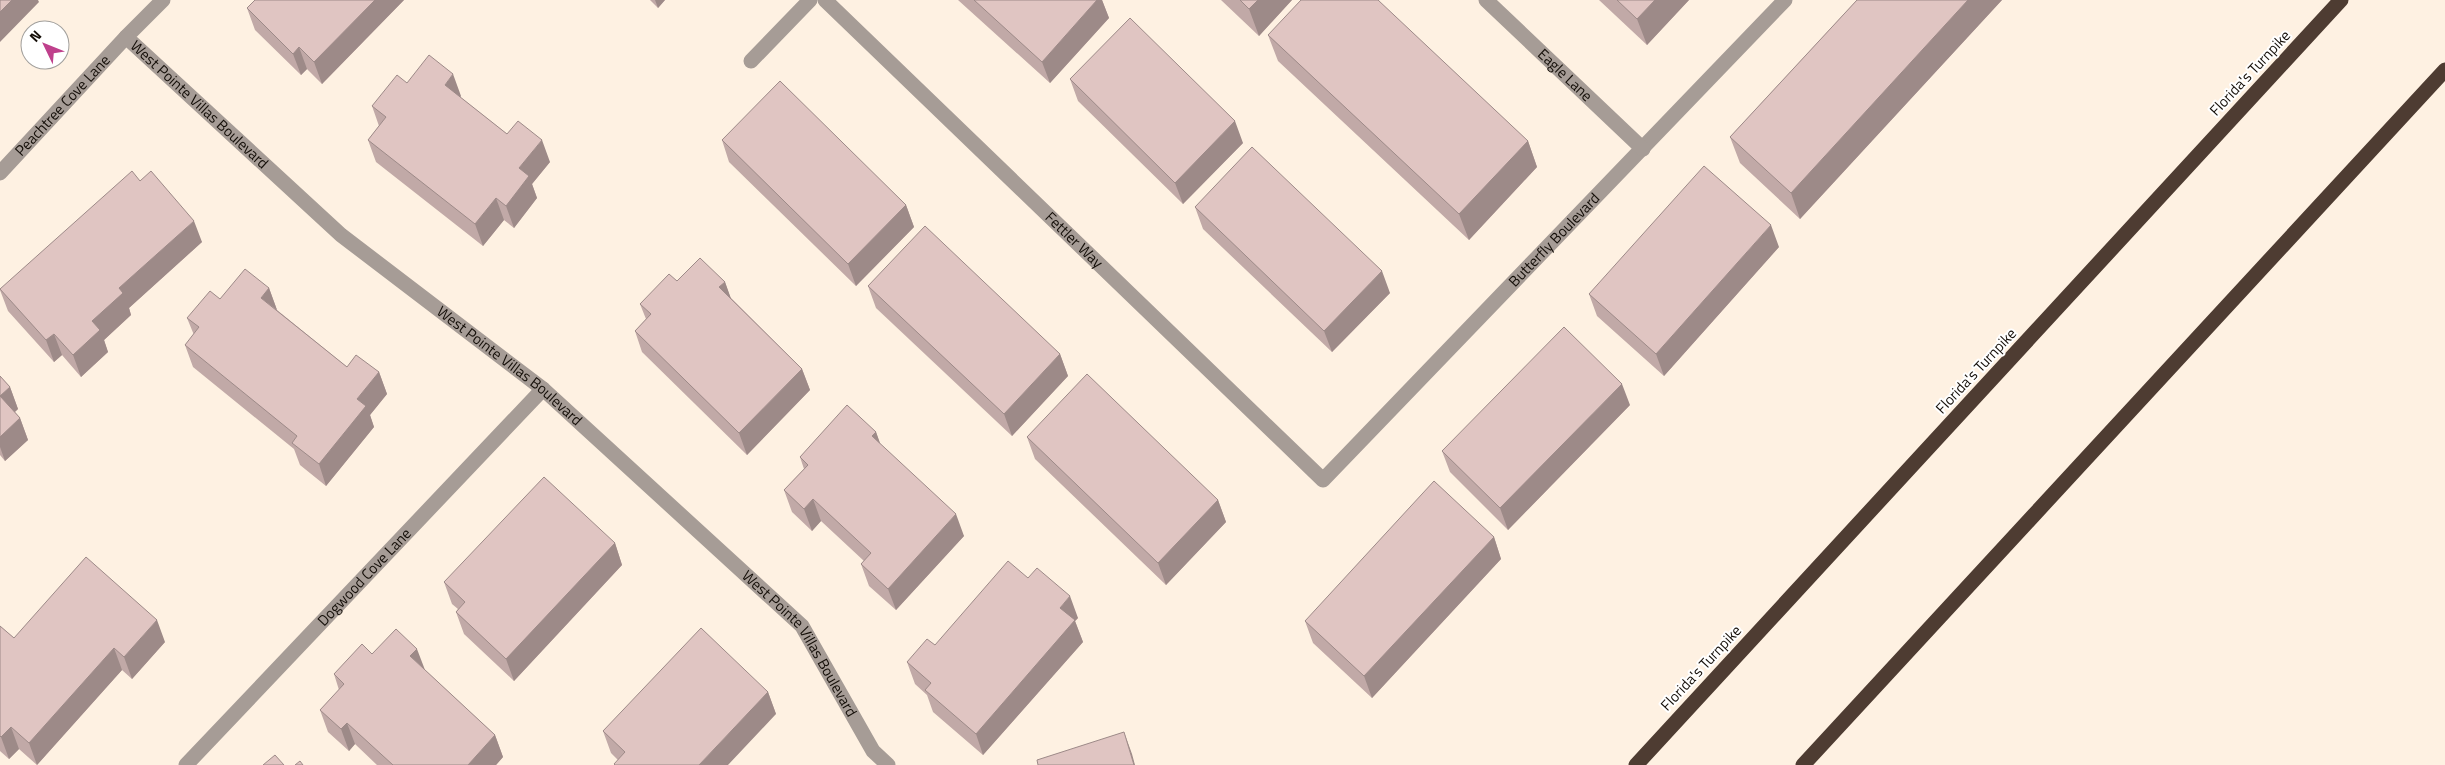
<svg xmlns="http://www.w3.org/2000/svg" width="2445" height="765" font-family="'Titillium Web',sans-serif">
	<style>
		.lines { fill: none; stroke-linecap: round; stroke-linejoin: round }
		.lane { stroke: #a69c96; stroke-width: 15 }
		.highway { stroke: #4e3c32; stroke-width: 15 }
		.wall { fill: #c1a9a7 }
		.shaded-wall { fill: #9d8a88 }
		.building { fill: #e0c5c2; stroke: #9d8a88 }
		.labels { text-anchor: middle; stroke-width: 4; stroke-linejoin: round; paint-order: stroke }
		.street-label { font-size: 15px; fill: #140e08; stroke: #fff }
	</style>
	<rect width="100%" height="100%" fill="#fef1e2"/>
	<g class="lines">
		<g class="lane">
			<path id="s1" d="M 163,0 L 126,37 L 341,235 L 543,389 L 802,626 L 873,751 L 888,765"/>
			<path id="s2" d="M 825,0 L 1323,480 L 1785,0"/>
			<path id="s3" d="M 1486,0 L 1643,149"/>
			<path d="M 751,61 L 810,0"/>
			<path id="s4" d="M 0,173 L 126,37"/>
			<path id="s5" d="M 186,765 L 543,389"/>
		</g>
		<path class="highway" d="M 1636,765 L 2341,0
			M 1803,765 L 2445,70"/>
	</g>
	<path class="wall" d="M 404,0 L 322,84 L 307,69 L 301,75 L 255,30 L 247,8 Z
		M 650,0 L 665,0 L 658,8 Z
		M 958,0 L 1102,0 L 1109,18 L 1050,83 Z
		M 1221,0 L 1292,0 L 1259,36 Z
		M 1599,0 L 1689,0 L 1647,45 Z
		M 1857,0 L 2002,0 L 1800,219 L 1740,163 L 1730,137 Z
		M 1268,35 L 1528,141 L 1537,167 L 1469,240 L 1278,61 Z
		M 1070,79 L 1243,143 L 1183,204 L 1078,101 Z
		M 407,83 L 461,96 L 460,97 L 507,134 L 550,162 L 532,184 L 537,198 L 514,228 L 504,220 L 483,246 L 376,162 L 368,140 L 379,126 L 372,106 Z
		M 722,140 L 906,205 L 914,227 L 856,286 L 729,162 Z
		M 140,181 L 202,242 L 129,308 L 131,315 L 104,340 L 108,352 L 81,377 L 62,355 L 54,362 L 8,311 L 0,290 Z
		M 1195,207 L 1390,293 L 1332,352 L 1203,229 Z
		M 1779,247 L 1664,376 L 1597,316 L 1589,294 Z
		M 677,281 L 725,282 L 730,297 L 802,369 L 810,390 L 747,455 L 642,352 L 635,331 L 646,319 L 640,304 Z
		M 868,286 L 1060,354 L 1068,376 L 1012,436 L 876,308 Z
		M 269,288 L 277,310 L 347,367 L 379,372 L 387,394 L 370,415 L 374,427 L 326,486 L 300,465 L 294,449 L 193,367 L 185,345 L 194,335 L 187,318 L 220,299 Z
		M 0,376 L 10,387 L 18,409 L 15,412 L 20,418 L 28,440 L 5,461 L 0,455 Z
		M 1630,405 L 1508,530 L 1450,472 L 1442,451 Z
		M 876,432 L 880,444 L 964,536 L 896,610 L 869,586 L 861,564 L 864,561 L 821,521 L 812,531 L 792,512 L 784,490 L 804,469 L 800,457 Z
		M 1027,437 L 1218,500 L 1226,522 L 1166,585 L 1035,459 Z
		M 1494,537 L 1501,559 L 1372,698 L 1313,643 L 1305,621 Z
		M 615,543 L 622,565 L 514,681 L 464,634 L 456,612 L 458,609 L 452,604 L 444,582 Z
		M 1028,578 L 1078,618 L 1075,621 L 1083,642 L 983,755 L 933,712 L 927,695 L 915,684 L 907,662 L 935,645 Z
		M 0,626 L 14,638 L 165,642 L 132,679 L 122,670 L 37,765 L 19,749 L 9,759 L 0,751 Z
		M 372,654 L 425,670 L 495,735 L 503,757 L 496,765 L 377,765 L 355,744 L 349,751 L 328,732 L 320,710 L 339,690 L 334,674 Z
		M 768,692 L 776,714 L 618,760 L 611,753 L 603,731 Z"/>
	<path class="shaded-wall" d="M 12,0 L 38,0 L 39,2 L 0,42 L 0,12 Z
		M 375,0 L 404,0 L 322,84 L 314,62 Z
		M 655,0 L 665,0 L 658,8 Z
		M 1097,0 L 1102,0 L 1109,18 L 1050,83 L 1042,62 Z
		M 1258,0 L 1292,0 L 1259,36 L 1249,9 Z
		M 1655,0 L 1689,0 L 1647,45 L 1637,19 Z
		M 1968,0 L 2002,0 L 1800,219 L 1791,193 Z
		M 299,47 L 307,69 L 301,75 L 293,54 Z
		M 453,74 L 461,96 L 453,106 L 445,85 Z
		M 1235,121 L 1243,143 L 1183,204 L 1175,183 Z
		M 542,140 L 550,162 L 532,184 L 537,198 L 514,228 L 506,206 L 519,168 Z
		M 1528,141 L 1537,167 L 1469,240 L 1459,214 Z
		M 496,198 L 504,220 L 483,246 L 475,224 Z
		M 906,205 L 914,227 L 856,286 L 848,264 Z
		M 194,221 L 202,242 L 129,308 L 131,315 L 104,340 L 108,352 L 81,377 L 73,355 L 92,321 L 119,288 Z
		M 1771,225 L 1779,247 L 1664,376 L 1656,354 Z
		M 1382,271 L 1390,293 L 1332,352 L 1324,331 Z
		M 725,282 L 733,304 L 719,287 Z
		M 269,288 L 277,310 L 261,298 Z
		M 54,334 L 62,355 L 54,362 L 46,340 Z
		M 1060,354 L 1068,376 L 1012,436 L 1004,414 Z
		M 802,369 L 810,390 L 747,455 L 739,433 Z
		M 379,372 L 387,394 L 370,415 L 374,427 L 326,486 L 319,464 L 357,399 Z
		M 1622,384 L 1630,405 L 1508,530 L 1500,508 Z
		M 10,387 L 18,409 L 8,418 L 0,396 Z
		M 20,418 L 28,440 L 5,461 L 0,447 L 0,437 Z
		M 876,432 L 884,454 L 872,436 Z
		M 813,499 L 821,521 L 812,531 L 804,509 Z
		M 1218,500 L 1226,522 L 1166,585 L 1158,563 Z
		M 956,514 L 964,536 L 896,610 L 888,589 Z
		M 1494,537 L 1501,559 L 1372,698 L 1364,676 Z
		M 615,543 L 622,565 L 514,681 L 506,659 Z
		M 1070,596 L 1078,618 L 1075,621 L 1083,642 L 983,755 L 976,734 L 1060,608 Z
		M 157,620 L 165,642 L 132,679 L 124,657 Z
		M 114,648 L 122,670 L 37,765 L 29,743 Z
		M 417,649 L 425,670 L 410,656 Z
		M 768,692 L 776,714 L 728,765 L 699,765 Z
		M 347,723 L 355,744 L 349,751 L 341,729 Z
		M 11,727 L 19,749 L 9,759 L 1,737 Z
		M 1124,732 L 1132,754 L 1135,765 L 1134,765 Z
		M 495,735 L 503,757 L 496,765 L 468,765 Z"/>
	<path class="building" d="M 0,0 L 12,0 L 0,12 Z
		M 255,0 L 375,0 L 314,62 L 299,47 L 293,54 L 247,8 Z
		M 974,0 L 1097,0 L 1042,62 Z
		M 1240,0 L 1258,0 L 1249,9 Z
		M 1301,0 L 1378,0 L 1528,141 L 1459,214 L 1268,35 Z
		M 1617,0 L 1655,0 L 1637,19 Z
		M 1857,0 L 1968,0 L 1791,193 L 1730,137 Z
		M 1130,18 L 1235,121 L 1175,183 L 1070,79 Z
		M 429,55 L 453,74 L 445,85 L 507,134 L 518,121 L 542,140 L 519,168 L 529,176 L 506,206 L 496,198 L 475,224 L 368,140 L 386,117 L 372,106 L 397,75 L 407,83 Z
		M 780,81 L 906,205 L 848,264 L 722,140 Z
		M 1252,147 L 1382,271 L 1324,331 L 1195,207 Z
		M 1704,166 L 1771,225 L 1656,354 L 1589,294 Z
		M 132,171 L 140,181 L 151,171 L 194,221 L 119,288 L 123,293 L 92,321 L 100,330 L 73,355 L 54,334 L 46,340 L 0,289 Z
		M 925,226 L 1060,354 L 1004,414 L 868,286 Z
		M 700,258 L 725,282 L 719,287 L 802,369 L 739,433 L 635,331 L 651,314 L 640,304 L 669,274 L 677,281 Z
		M 245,269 L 269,288 L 261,298 L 347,367 L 356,355 L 379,372 L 357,399 L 366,406 L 319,464 L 292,443 L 297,436 L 185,345 L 199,327 L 187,318 L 210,291 L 220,299 Z
		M 1564,327 L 1622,384 L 1500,508 L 1442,451 Z
		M 1087,374 L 1218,500 L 1158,563 L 1027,437 Z
		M 0,376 L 10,387 L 0,396 L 20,418 L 0,437 Z
		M 847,405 L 876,432 L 872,436 L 956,514 L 888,589 L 861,564 L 871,553 L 813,499 L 804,509 L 784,490 L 808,465 L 800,457 Z
		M 544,477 L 615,543 L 506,659 L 456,612 L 465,602 L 444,582 Z
		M 1434,481 L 1494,537 L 1364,676 L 1305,621 Z
		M 86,557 L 157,620 L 124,657 L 114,648 L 29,743 L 11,727 L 1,737 L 0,736 L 0,626 L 14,638 Z
		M 1008,561 L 1028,578 L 1037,568 L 1070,596 L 1060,608 L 1075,620 L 976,734 L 925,690 L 931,683 L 907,662 L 927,639 L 935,645 Z
		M 701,628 L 768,692 L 699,765 L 615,765 L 614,764 L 625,752 L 603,731 Z
		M 396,629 L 417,649 L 410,656 L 495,735 L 468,765 L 393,765 L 347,723 L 341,729 L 320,710 L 344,684 L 334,674 L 362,644 L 372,654 Z
		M 1124,732 L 1134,765 L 1038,765 L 1037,760 Z
		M 275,755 L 284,765 L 263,765 Z
		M 300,761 L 303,765 L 295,765 Z"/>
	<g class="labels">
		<g class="street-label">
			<text transform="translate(2250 73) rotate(-47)" y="5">Florida's Turnpike</text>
			<text dy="5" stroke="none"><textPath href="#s3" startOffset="109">Eagle Lane</textPath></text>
			<text dy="5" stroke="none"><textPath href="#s4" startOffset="92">Peachtree Cove Lane</textPath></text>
			<text dy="5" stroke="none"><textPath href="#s1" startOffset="152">West Pointe Villas Boulevard</textPath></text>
			<text dy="5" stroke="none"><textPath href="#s2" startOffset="346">Fettler Way</textPath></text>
			<text dy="5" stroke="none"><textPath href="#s2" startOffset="1025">Butterfly Boulevard</textPath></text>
			<text dy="5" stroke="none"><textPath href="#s1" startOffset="558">West Pointe Villas Boulevard</textPath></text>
			<text transform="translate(1976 371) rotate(-47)" y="5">Florida's Turnpike</text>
			<text dy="5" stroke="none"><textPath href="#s5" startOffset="259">Dogwood Cove Lane</textPath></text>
			<text dy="5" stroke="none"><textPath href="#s1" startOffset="962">West Pointe Villas Boulevard</textPath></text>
			<text transform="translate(1701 668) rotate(-47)" y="5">Florida's Turnpike</text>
		</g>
	</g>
	<g transform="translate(45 45) rotate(313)"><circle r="24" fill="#ffffff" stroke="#a19f9c"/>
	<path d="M0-4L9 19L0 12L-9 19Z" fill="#bf408c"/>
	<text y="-8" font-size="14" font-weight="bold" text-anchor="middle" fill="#140e08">N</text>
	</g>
</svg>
